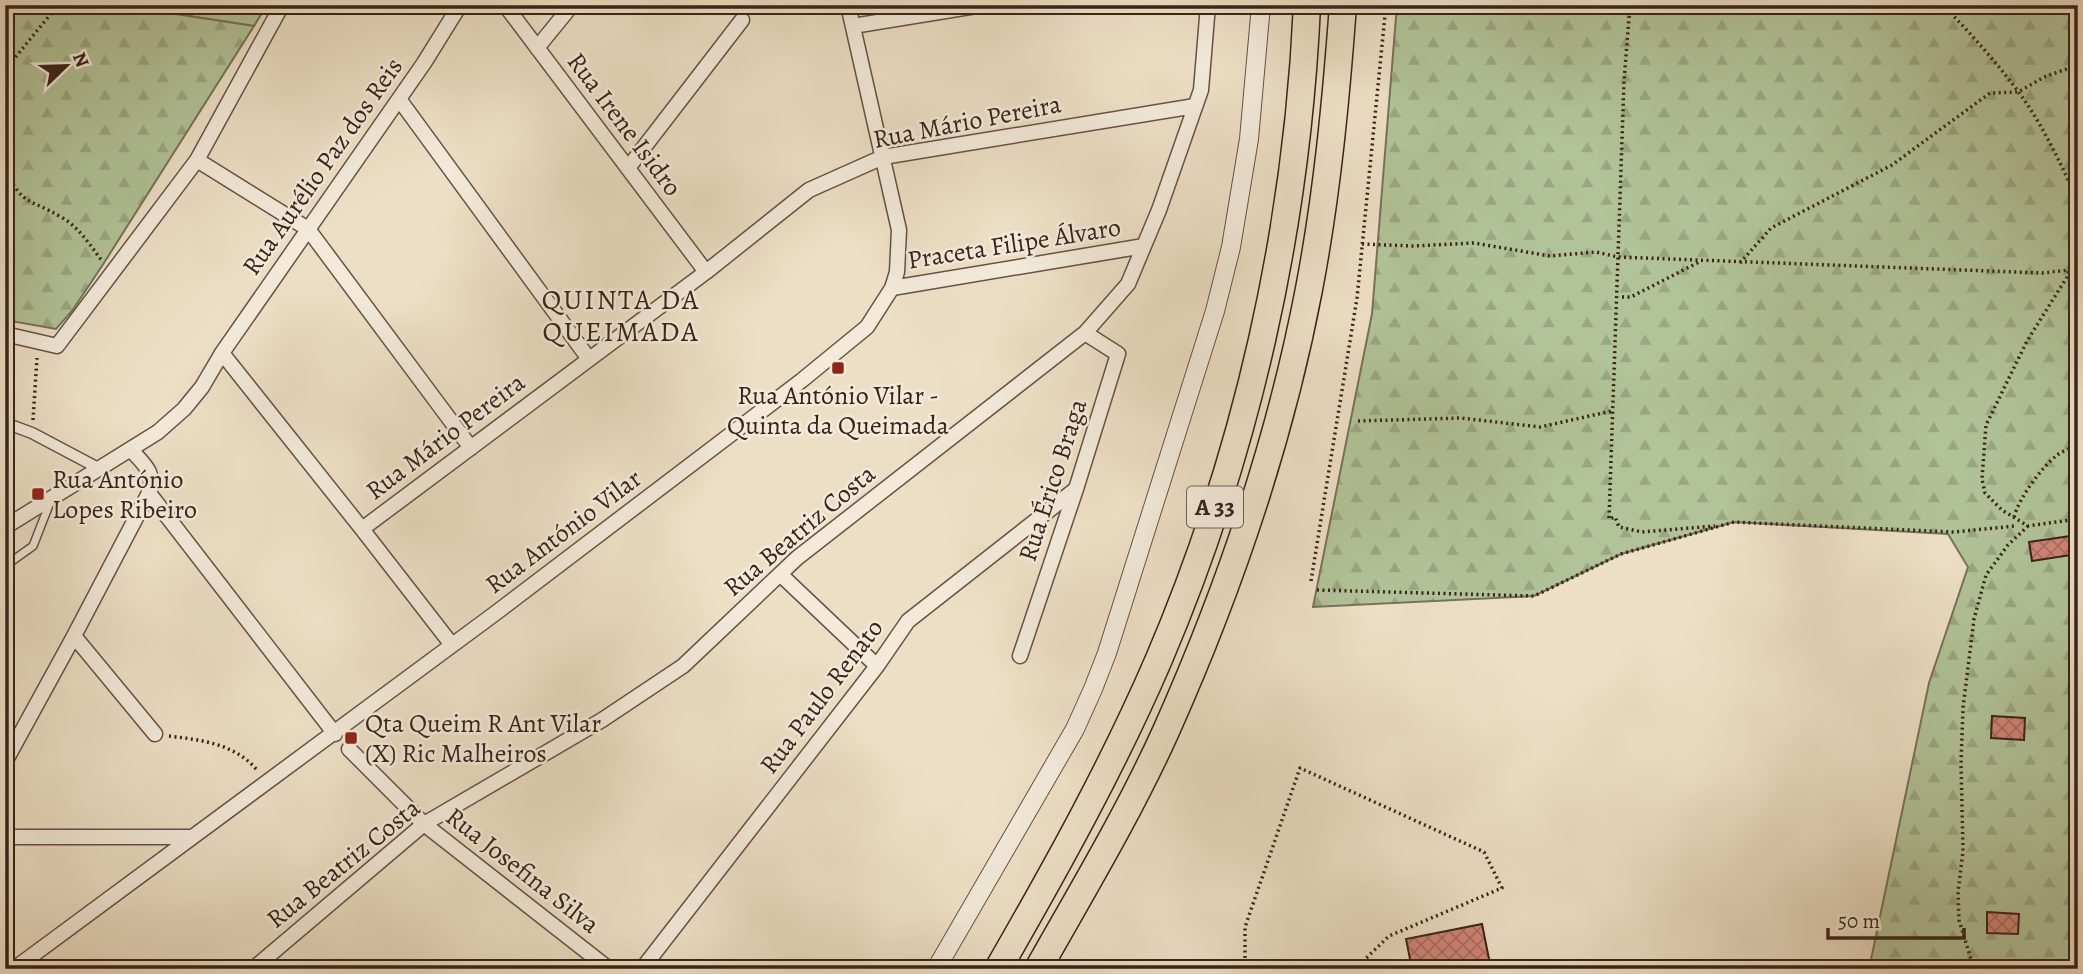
<svg xmlns="http://www.w3.org/2000/svg" width="2083" height="974" font-family="Alegreya,serif">
	<style>
		.green { fill: #b2c399; stroke: #75735a; stroke-width: 2 }
		.forest { fill: url(#forest-firs); stroke: #75735a; stroke-width: 2 }
		.building { fill: url(#building-cross-hatch); stroke: #38231a; stroke-width: 2 }
		.lines { fill: none; stroke-linecap: round; stroke-linejoin: round }
		.service-casing { stroke: #655245; stroke-width: 10 }
		.pedestrian-casing { stroke: #655245; stroke-width: 13 }
		.minor-casing { stroke: #655245; stroke-width: 17 }
		.tertiary-casing { stroke: #655245; stroke-width: 20 }
		.motorway-casing { stroke: #38231a; stroke-width: 29 }
		.path { stroke: #38231a; stroke-width: 3.5; stroke-dasharray: 2 3.5; stroke-linecap: butt }
		.service { stroke: #f3eada; stroke-width: 7 }
		.pedestrian { stroke: #f3eada; stroke-width: 10 }
		.minor { stroke: #f3eada; stroke-width: 14 }
		.tertiary { stroke: #f3eada; stroke-width: 18 }
		.motorway { stroke: #eddfc6; stroke-width: 26 }
		.poi-dot { fill: #8f2418; stroke: #f3eada; stroke-width: 2.5 }
		.labels { text-anchor: middle; stroke-width: 5; stroke-linejoin: round; paint-order: stroke }
		.shield { fill: #f3eada; stroke: #705f54; stroke-width: 2 }
		.shield-label { font-size: 24px; font-weight: bold; fill: #38231a }
		.street-label { font-size: 26px; fill: #38231a; stroke: #f3eada }
		.poi-label { font-size: 26px; fill: #38231a; stroke: #f3eada; text-anchor: start }
		.neighbourhood-label { font-size: 28px; letter-spacing: 2px; fill: #38231a; stroke: #f3eada }
	</style>
	<defs>
		<pattern id="forest-firs" width="22" height="20" patternUnits="userSpaceOnUse" patternTransform="scale(1.75)"><rect width="22" height="20" fill="#b2c399"/><path d="M5 1l3.5 6h-7zM16 11l3.5 6h-7z" fill="#9aa783"/></pattern>
		<pattern id="building-cross-hatch" width="8" height="8" patternUnits="userSpaceOnUse" patternTransform="scale(1.75)"><rect width="8" height="8" fill="#d18679"/><path d="M0 0l8 8M0 8l8-8" fill="none" stroke="#ab6d62"/></pattern>
	</defs>
	<rect width="100%" height="100%" fill="#eddfc6"/>
	<filter id="stains"><feTurbulence type="fractalNoise" baseFrequency=".00286" numOctaves="4"/><feColorMatrix values="0 0 0 0 .2 0 0 0 0 .09 0 0 0 0 .02 0 0 0 .5 -.17"/></filter>
	<radialGradient id="worn" r=".72"><stop offset=".6" stop-color="#630" stop-opacity="0"/><stop offset="1" stop-color="#630" stop-opacity=".3"/></radialGradient>
	<path class="green" d="M 117,5 L 267,5 L 254,26 Z"/>
	<path class="forest" d="M 5,5 L 117,5 L 254,26 L 102,266 L 72,311 L 56,329 L 5,320 Z
		M 1399,5 L 2078,5 L 2078,969 L 1869,969 L 1929,683 L 1968,567 L 1948,534 L 1734,522 L 1621,554 L 1534,596 L 1313,607 L 1372,314 L 1396,17 Z"/>
	<path class="building" d="M 2078,535 L 2078,554 L 2032,561 L 2029,542 Z
		M 1992,716 L 2025,718 L 2024,740 L 1991,738 Z
		M 1987,912 L 2019,914 L 2018,934 L 1987,933 Z
		M 1482,924 L 1490,964 L 1466,969 L 1412,969 L 1406,939 Z"/>
	<g class="lines">
		<g class="service-casing">
			<path id="service" d="M 5,566 L 33,546 L 51,500"/>
		</g>
		<g class="pedestrian-casing">
			<path id="pedestrian" d="M 5,423 L 32,433 L 100,469"/>
		</g>
		<g class="minor-casing">
			<path id="minor" d="M 505,5 L 706,272
				M 853,26 L 982,5
				M 537,48 L 572,5
				M 399,99 L 589,359
				M 197,160 L 308,229 L 471,448
				M 628,168 L 742,20
				M 892,288 L 1144,246
				M 5,334 L 57,346 L 197,160 L 282,5
				M 222,353 L 362,529 L 452,645
				M 149,493 L 335,734
				M 5,527 L 158,432 L 184,409 L 202,387 L 222,353 L 424,63 L 460,5
				M 362,529 L 706,272 L 809,190 L 883,157 L 1195,106
				M 780,574 L 877,666
				M 74,636 L 155,734
				M 1020,656 L 1076,489 L 1118,354 L 1085,333
				M 349,749 L 424,824 L 609,969
				M 5,762 L 74,636 L 149,493 C 157,474 143,463 131,450
				M 5,837 L 192,837
				M 14,969 L 497,612 L 801,381 L 867,327 L 892,288 L 897,272 L 899,230 L 848,5
				M 253,969 L 424,824 L 602,720 L 683,666 L 797,558 L 1085,333 L 1128,284 L 1159,210 L 1201,90 L 1208,5
				M 642,969 L 877,666 L 908,621 L 1076,489"/>
		</g>
		<g class="tertiary-casing">
			<path id="tertiary" d="M 936,969 L 1075,729 L 1093,689 L 1107,653 L 1215,311 L 1231,247 L 1249,139 L 1261,5"/>
		</g>
		<g class="motorway-casing">
			<path id="motorway" d="M 998,969 C 1056,868 1113,766 1159,659 C 1247,453 1297,229 1307,5
				M 1038,969 C 1082,891 1129,813 1166,731 C 1229,590 1280,441 1309,289 C 1327,195 1336,100 1343,5"/>
		</g>
		<path class="path" d="M 1630,5 L 1624,81 L 1609,519 L 1615,517 L 1619,527 L 1642,532 L 1715,526
			M 1943,5 C 1972,35 2001,67 2025,101 C 2046,132 2063,168 2078,202
			M 5,70 L 58,5
			M 5,170 C 24,207 29,198 61,217 C 79,227 90,245 102,261
			M 2078,234 L 2067,277 L 2027,341 L 1986,425 L 1982,479 L 1985,493 L 2002,510 L 2028,526 L 2078,519
			M 1362,244 L 1412,246 L 1474,243 L 1550,256 L 1596,252 L 1618,257 L 2042,273 L 2069,270
			M 1740,263 L 1771,228 L 1892,165 L 1990,93 L 2018,92 L 2044,77 L 2075,66
			M 2077,268 L 2078,268
			M 1622,297 L 1631,297 L 1699,262
			M 33,420 L 37,358
			M 1358,421 L 1461,418 L 1540,427 L 1612,411
			M 2014,517 C 2019,498 2041,468 2057,455 C 2063,451 2071,448 2078,445
			M 1311,581 L 1357,298 L 1386,5
			M 1317,590 L 1534,596 L 1621,554 L 1734,522 L 1954,532 L 2015,526
			M 169,736 C 202,740 235,744 257,770
			M 1245,969 L 1245,927 L 1300,768 L 1484,852 L 1502,888 L 1389,936 L 1355,969
			M 1974,969 L 1959,920 L 1958,892 L 1963,851 L 1961,763 L 1963,708 L 1974,619 L 1986,575 L 2008,545 L 2028,526"/>
		<use href="#service" class="service"/>
		<use href="#pedestrian" class="pedestrian"/>
		<use href="#minor" class="minor"/>
		<use href="#tertiary" class="tertiary"/>
		<use href="#motorway" class="motorway"/>
	</g>
	<g class="poi-dot">
		<rect x="831" y="361" width="14" height="14" rx="3.5"/>
		<rect x="31" y="487" width="14" height="14" rx="3.5"/>
		<rect x="344" y="731" width="14" height="14" rx="3.5"/>
	</g>
	<g class="labels">
		<rect class="shield" x="1187" y="486.5" width="56" height="41" rx="5"/>
		<g class="shield-label">
			<text x="1215" y="515">A 33</text>
		</g>
		<g class="street-label">
			<text transform="translate(967 121) rotate(-11)" y="9">Rua Mário Pereira</text>
			<text transform="translate(625 124) rotate(53)" y="9">Rua Irene Isidro</text>
			<text transform="translate(322 166) rotate(-55)" y="9">Rua Aurélio Paz dos Reis</text>
			<text transform="translate(1014 243) rotate(-9)" y="9">Praceta Filipe Álvaro</text>
			<text transform="translate(445 436) rotate(-37)" y="9">Rua Mário Pereira</text>
			<text transform="translate(1052 480) rotate(-72)" y="9">Rua Érico Braga</text>
			<text transform="translate(799 530) rotate(-40)" y="9">Rua Beatriz Costa</text>
			<text transform="translate(563 531) rotate(-37)" y="9">Rua António Vilar</text>
			<text transform="translate(821 696) rotate(-53)" y="9">Rua Paulo Renato</text>
			<text transform="translate(343 863) rotate(-39)" y="9">Rua Beatriz Costa</text>
			<text transform="translate(523 870) rotate(38)" y="9">Rua Josefina Silva</text>
		</g>
		<g class="poi-label">
			<text x="838" y="404" text-anchor="middle">Rua António Vilar -<tspan x="838" dy="30">Quinta da Queimada</tspan></text>
			<text x="52" y="488">Rua António<tspan x="52" dy="30">Lopes Ribeiro</tspan></text>
			<text x="365" y="732">Qta Queim R Ant Vilar<tspan x="365" dy="30">(X) Ric Malheiros</tspan></text>
		</g>
		<g class="neighbourhood-label">
			<text x="621" y="309">QUINTA DA<tspan x="621" dy="32">QUEIMADA</tspan></text>
		</g>
	</g>
	<rect width="2083" height="974" fill="none" stroke="#eddfc6" stroke-width="28"/>
	<rect x="7" y="7" width="2069" height="960" fill="none" stroke="#38231a" stroke-width="3.5"/>
	<rect x="14" y="14" width="2055" height="946" fill="none" stroke="#38231a" stroke-width="2"/>
	<g transform="translate(66 66) rotate(67)" stroke="#f3eada" stroke-width="5" paint-order="stroke">
	<path d="M0-5L12 26L0 18L-12 26Z" fill="#38231a"/>
	<text y="-10" font-size="19" font-weight="bold" text-anchor="middle" fill="#38231a">N</text>
	</g>
	<path d="M1828 928v10h136v-10" fill="none" stroke="#38231a" stroke-width="3.5"/>
	<text x="1838" y="928" font-size="21" fill="#38231a" stroke="#f3eada" stroke-width="5" paint-order="stroke">50 m</text>
	<rect width="100%" height="100%" filter="url(#stains)"/>
	<rect width="100%" height="100%" fill="url(#worn)"/>
</svg>
